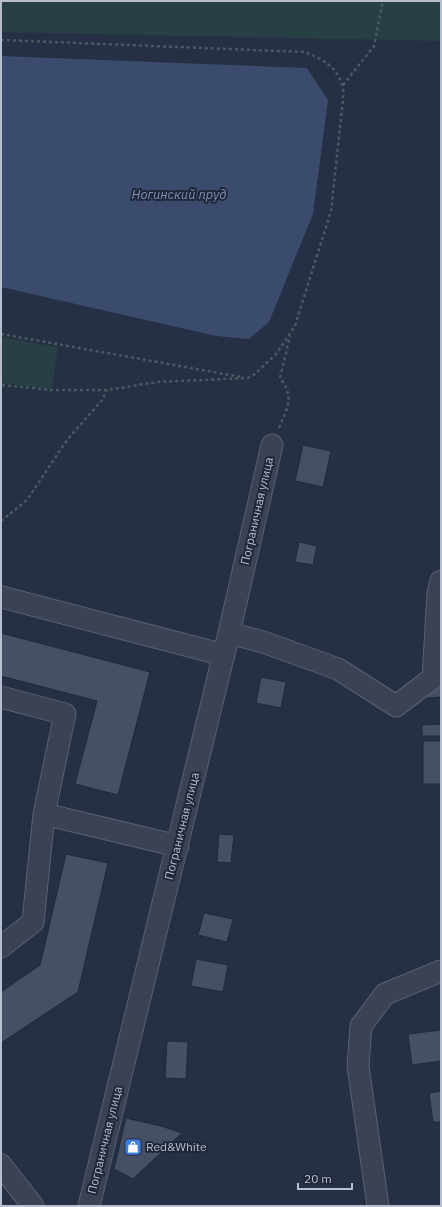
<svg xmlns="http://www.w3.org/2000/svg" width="442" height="1207" font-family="'IBM Plex Sans',sans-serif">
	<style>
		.green { fill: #283f45 }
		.water { fill: #3b4b6d }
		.building { fill: #454f66; stroke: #21293b }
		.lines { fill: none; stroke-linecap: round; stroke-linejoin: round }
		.minor-casing { stroke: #596071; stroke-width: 23 }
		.path { stroke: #465c61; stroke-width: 2.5; stroke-dasharray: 3 3; stroke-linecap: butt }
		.minor { stroke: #3a4254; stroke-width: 21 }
		.labels { text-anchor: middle; stroke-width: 4; stroke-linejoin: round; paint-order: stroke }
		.street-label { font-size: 12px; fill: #b8becd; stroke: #1f2739 }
		.poi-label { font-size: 12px; fill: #b8becd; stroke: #1f2739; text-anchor: start }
		.water-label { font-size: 13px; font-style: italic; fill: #7e90b5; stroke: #1f2739 }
	</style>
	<rect width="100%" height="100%" fill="#263044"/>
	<path class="green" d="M 1,1 L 441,1 L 441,41 L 1,32 Z
		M 1,337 L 58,347 L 52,389 L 1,383 Z"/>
	<path class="water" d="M 1,56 L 307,68 L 328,100 L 313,214 L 269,322 L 249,339 L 216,336 L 1,287 Z"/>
	<path class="building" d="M 303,445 L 331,451 L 323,487 L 295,481 Z
		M 299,542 L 317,546 L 313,565 L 295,562 Z
		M 1,633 L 150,672 L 118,795 L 75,784 L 97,701 L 1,676 Z
		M 261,677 L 286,682 L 281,708 L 256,703 Z
		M 426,684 L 441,684 L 441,697 L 427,698 Z
		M 441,724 L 441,736 L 422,736 L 422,725 Z
		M 423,741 L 441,741 L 441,784 L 423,784 Z
		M 219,834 L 234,835 L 231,863 L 217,862 Z
		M 66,854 L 108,863 L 78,992 L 1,1043 L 1,992 L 40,965 Z
		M 204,913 L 233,919 L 227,942 L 198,935 Z
		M 196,959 L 228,965 L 223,992 L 191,986 Z
		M 441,1030 L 441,1061 L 412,1065 L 408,1034 Z
		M 167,1041 L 188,1042 L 186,1079 L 165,1078 Z
		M 441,1091 L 441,1122 L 433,1122 L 429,1093 Z
		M 126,1118 L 161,1126 L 182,1133 L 133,1179 L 114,1169 Z"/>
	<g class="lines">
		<g class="minor-casing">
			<path id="minor" d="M 1,597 L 224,655
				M 229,633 L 263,642 L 338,669 L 396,706 L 433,678 L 438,593 L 441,581
				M 1,697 L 65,714 L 44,814 L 178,846
				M 1,947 L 33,922 L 44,814
				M 1,1165 L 33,1206
				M 89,1206 L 229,633 L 272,445
				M 378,1206 L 358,1066 L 361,1026 L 385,994 L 441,971"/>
		</g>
		<path class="path" d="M 1,40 L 305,52 C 322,59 335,65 342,84 C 344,88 343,95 343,100 L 331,211 L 295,326 L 277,353 L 255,374 L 248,378 L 157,382 L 107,390 L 52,390 L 1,385
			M 343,85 L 374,46 L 383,1
			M 1,334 L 241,377
			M 279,428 C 287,408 295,397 280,378 L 290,336
			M 1,521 L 27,500 L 67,440 L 102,400 L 107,390"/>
		<use href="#minor" class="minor"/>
	</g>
	<defs>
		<g id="shop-square" transform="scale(0.9)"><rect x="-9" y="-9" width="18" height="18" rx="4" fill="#3f7fe0" stroke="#1f2739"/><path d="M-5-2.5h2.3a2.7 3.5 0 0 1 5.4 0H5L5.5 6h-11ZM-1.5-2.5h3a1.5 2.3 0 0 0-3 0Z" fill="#fff"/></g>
	</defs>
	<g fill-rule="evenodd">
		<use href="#shop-square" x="133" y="1147"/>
	</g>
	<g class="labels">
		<g class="street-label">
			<text transform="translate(257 511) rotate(-77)" y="4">Пограничная улица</text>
			<text transform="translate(182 826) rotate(-76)" y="4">Пограничная улица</text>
			<text transform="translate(105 1140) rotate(-76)" y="4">Пограничная улица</text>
		</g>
		<g class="poi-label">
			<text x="146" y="1151">Red&amp;White</text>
		</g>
		<g class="water-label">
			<text x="179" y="199">Ногинский пруд</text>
		</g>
	</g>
	<rect width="442" height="1207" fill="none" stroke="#b8becd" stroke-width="4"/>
	<path d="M298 1183v6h54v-6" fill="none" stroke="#b8becd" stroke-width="2"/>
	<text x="304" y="1183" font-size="12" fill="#b8becd" stroke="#1f2739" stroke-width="3" paint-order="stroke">20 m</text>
</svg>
